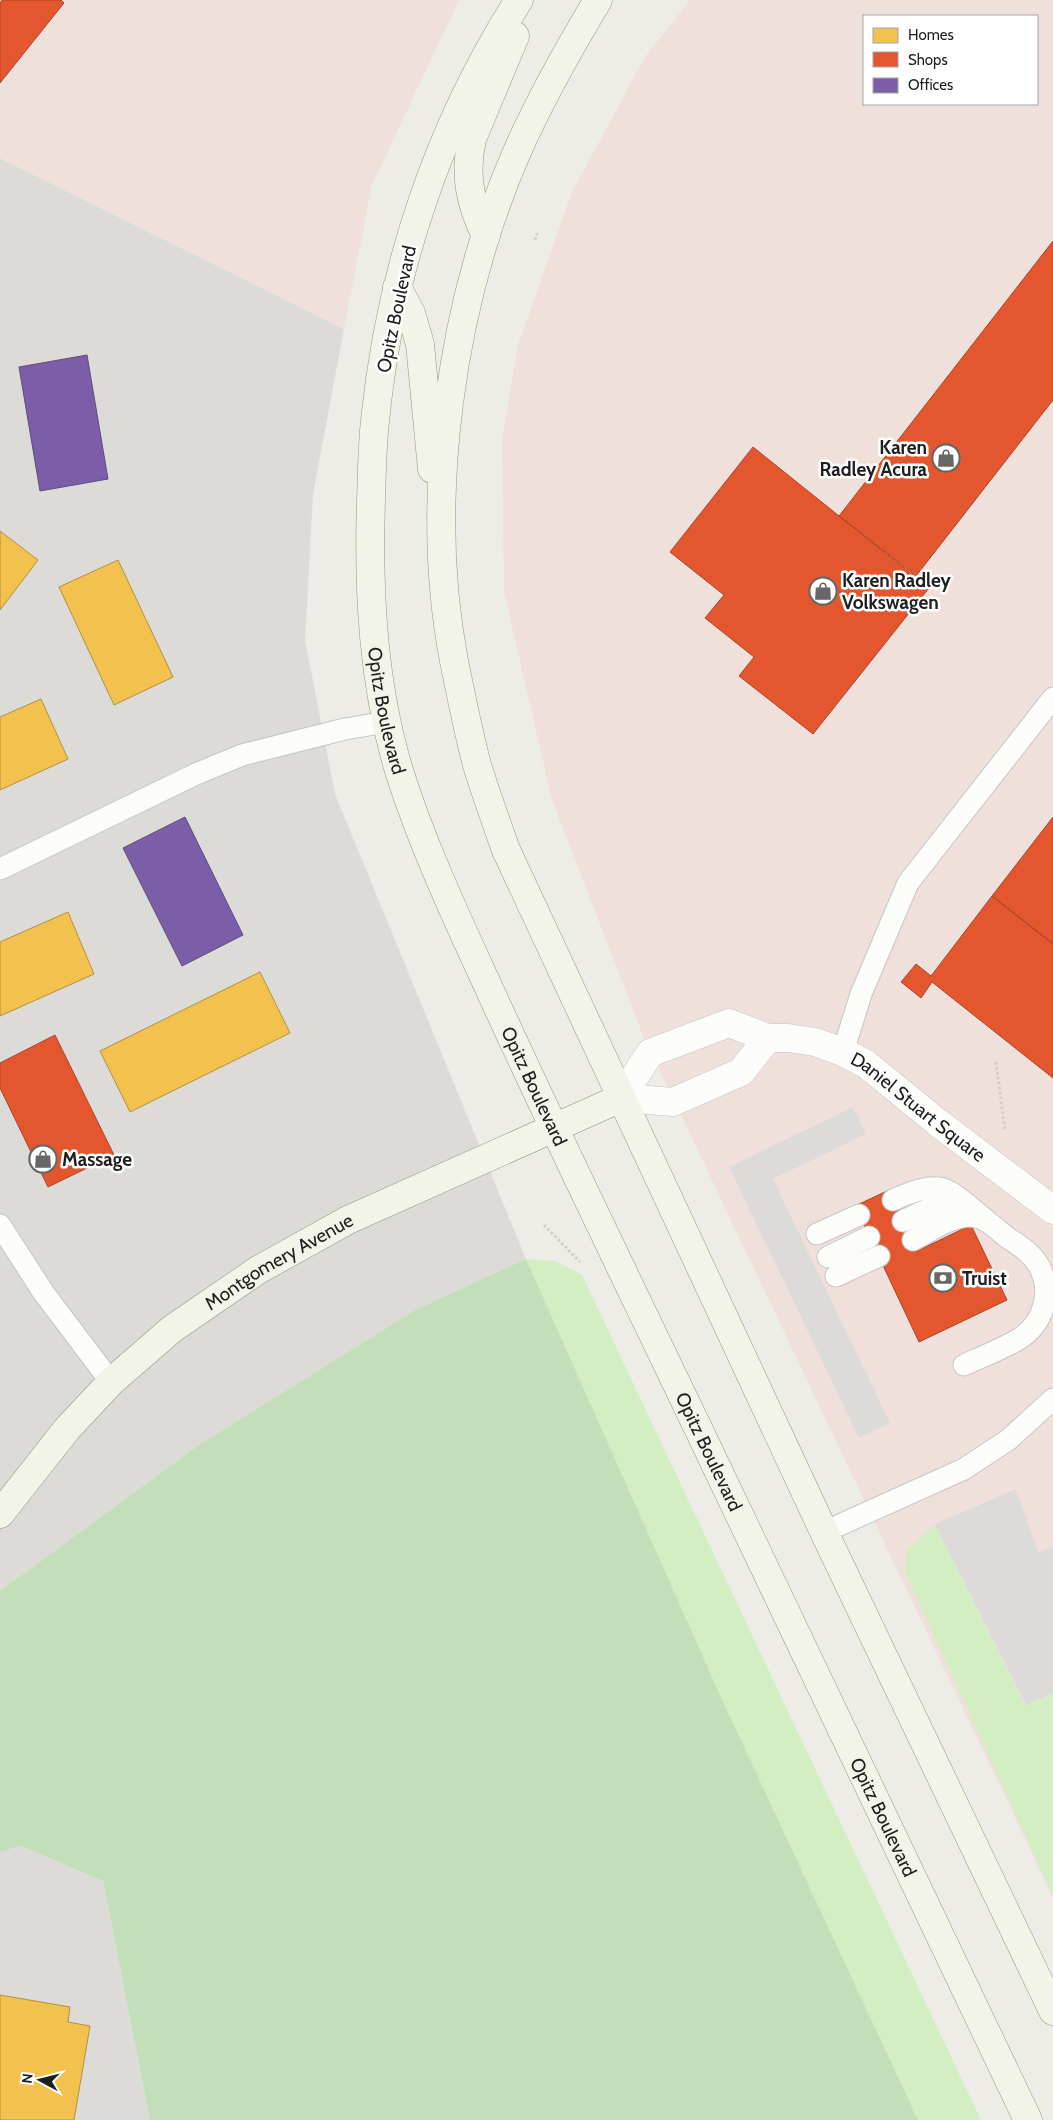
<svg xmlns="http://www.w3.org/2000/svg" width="1053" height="2120" font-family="Cabin,sans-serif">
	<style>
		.residential { fill: #dcdbd8 }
		.commercial { fill: #f0e0db; fill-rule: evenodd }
		.grass { fill: #d3eec3 }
		.forest { fill: #c2dfb9 }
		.parking { fill: #dcdbd9 }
		.homes { fill: #f2c14e; stroke: #b39040 }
		.shops { fill: #e4572e; stroke: #a9462a }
		.offices { fill: #7b5ea7; stroke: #5f4b7e }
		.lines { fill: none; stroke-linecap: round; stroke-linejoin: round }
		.lane-casing { stroke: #c6c6c3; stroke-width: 23 }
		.street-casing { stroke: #c6c6c3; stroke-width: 29 }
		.secondary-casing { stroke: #92987e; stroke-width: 29 }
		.path { stroke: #d7cbc7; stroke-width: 3; stroke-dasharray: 2.5 2.5; stroke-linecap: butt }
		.lane { stroke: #fcfcfb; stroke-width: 21 }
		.street { stroke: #fcfcfb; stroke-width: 28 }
		.secondary { stroke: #f2f4ea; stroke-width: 28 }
		.labels { text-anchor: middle; stroke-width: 5; stroke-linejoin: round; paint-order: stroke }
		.street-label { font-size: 19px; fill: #1f1f1f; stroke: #fff }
		.poi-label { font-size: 19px; font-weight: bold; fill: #1f1f1f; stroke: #fff; text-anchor: start }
	</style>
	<rect width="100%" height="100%" fill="#edece7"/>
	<path class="residential" d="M 0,158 L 344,329 L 313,494 L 305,640 L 335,794 L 526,1259 L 417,1309 L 199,1445 L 0,1591 Z
		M 21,1846 L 103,1881 L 150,2120 L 0,2120 L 0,1852 Z"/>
	<path class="commercial" d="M 0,0 L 459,0 L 372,185 L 344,329 L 0,158 Z
		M 690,0 L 1053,0 L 1053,1898 L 642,1033 L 552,800 L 504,592 L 502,439 L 518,345 L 572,192 L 645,57 ZM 864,16 L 1037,16 L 1037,104 L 864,104 Z"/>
	<path class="grass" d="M 526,1259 L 556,1261 L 582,1275 L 981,2120 L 918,2120 L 720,1695 Z
		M 935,1524 L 1025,1705 L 1053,1693 L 1053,1896 L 905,1572 L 906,1552 Z"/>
	<path class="forest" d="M 526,1259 L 720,1695 L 918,2120 L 150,2120 L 103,1881 L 21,1846 L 0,1852 L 0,1591 L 199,1445 L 417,1309 Z"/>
	<path class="parking" d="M 853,1107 L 866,1134 L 773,1179 L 890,1423 L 859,1438 L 729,1167 Z
		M 1016,1489 L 1038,1552 L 1053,1547 L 1053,1693 L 1026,1705 L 935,1524 Z
		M 0,1878 L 22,1883 L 55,1900 L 49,1996 L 0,1987 Z"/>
	<path class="homes" d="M 0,531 L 38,560 L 0,610 Z
		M 118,560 L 173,677 L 114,705 L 59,587 Z
		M 41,699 L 68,759 L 0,790 L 0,717 Z
		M 68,912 L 94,974 L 0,1016 L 0,942 Z
		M 260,972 L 290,1033 L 130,1112 L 100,1051 Z
		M 0,1995 L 70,2007 L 68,2022 L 90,2026 L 74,2120 L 0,2120 Z"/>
	<path class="shops" d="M 2,0 L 61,0 L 64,3 L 0,83 L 0,3 Z
		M 1053,241 L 1053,400 L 916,576 L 839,516 Z
		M 753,447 L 929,588 L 813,734 L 739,676 L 754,657 L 705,618 L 724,595 L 670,552 Z
		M 1053,817 L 1053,944 L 992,896 Z
		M 992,896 L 1053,944 L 1053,1078 L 932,982 L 921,998 L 901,982 L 916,964 L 931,976 Z
		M 55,1035 L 114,1155 L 48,1187 L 0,1088 L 0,1063 Z
		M 889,1190 L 917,1251 L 971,1225 L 1007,1300 L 919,1342 L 855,1206 Z"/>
	<path class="offices" d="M 87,355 L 108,479 L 40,491 L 19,367 Z
		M 185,817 L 243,935 L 182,966 L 123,848 Z"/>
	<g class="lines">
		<g class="lane-casing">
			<path id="lane" d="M 0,869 L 196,774 L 242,755 L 345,729 L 387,722
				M 843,1052 L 861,994 L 908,883 L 1053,698
				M 893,1200 C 945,1177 946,1188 986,1220
				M 903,1221 C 923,1212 949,1195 970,1209
				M 0,1225 L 43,1292 L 111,1382
				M 817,1234 L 859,1215
				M 913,1240 C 929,1232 950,1217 969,1216 C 985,1216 996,1229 1008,1238 C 1020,1246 1032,1253 1039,1266 C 1053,1292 1044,1323 1019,1339 C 1002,1349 982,1357 964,1365
				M 828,1257 L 869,1237
				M 836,1276 L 879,1256
				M 824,1532 L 964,1469 L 1008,1440 L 1053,1399"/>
		</g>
		<g class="street-casing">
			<g id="street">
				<path id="s1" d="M 768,1038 L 741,1072 L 673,1102 L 621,1098 L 650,1053 L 729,1023 L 768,1038 L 788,1038 L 815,1042 L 843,1052 L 866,1064 L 937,1122 L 1053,1210"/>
			</g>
		</g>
		<g class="secondary-casing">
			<g id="secondary">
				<path id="s2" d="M 519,0 C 438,127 390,271 375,421 C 372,447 372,474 371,501 C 368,593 373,686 400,774 C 426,855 463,931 498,1008 C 554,1130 613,1251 671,1372 C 791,1621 909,1871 1028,2120"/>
				<path d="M 598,0 C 568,50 539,101 516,154 C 451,304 423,499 454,661 C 461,695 468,731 477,765 C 486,794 496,822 506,850 L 824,1532 L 1053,2011"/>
				<path d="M 486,236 C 470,204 464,174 472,139 L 515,36"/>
				<path d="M 397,287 L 411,313 L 420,344 L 432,469"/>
				<path id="s3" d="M 0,1514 L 67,1429 L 111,1382 L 172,1329 L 258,1270 L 348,1220 L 621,1098"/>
			</g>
		</g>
		<path class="path" d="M 535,240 L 538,231
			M 996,1062 L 1005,1130
			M 544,1225 L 580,1262"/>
		<use href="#lane" class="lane"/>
		<use href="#street" class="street"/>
		<use href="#secondary" class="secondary"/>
	</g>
	<defs>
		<g id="shop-ring" transform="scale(1.4375)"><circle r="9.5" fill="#fff" stroke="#676765" stroke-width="1.5"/><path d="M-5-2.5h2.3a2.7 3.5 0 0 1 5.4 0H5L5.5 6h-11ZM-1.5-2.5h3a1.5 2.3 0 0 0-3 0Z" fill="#676765"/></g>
		<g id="bank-ring" transform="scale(1.4375)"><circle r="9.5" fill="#fff" stroke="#676765" stroke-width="1.5"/><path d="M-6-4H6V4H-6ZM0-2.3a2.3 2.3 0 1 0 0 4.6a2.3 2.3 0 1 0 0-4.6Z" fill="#676765"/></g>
	</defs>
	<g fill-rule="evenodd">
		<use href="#shop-ring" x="946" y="458"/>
		<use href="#shop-ring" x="823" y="591"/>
		<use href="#shop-ring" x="43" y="1159"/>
		<use href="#bank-ring" x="943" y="1278"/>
	</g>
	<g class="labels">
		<g class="street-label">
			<text transform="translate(396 309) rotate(-78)" y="7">Opitz Boulevard</text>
			<text dy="7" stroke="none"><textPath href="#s2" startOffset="740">Opitz Boulevard</textPath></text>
			<text dy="7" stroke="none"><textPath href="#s2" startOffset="1145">Opitz Boulevard</textPath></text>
			<text dy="7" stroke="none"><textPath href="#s1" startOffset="520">Daniel Stuart Square</textPath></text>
			<text dy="7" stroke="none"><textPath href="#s3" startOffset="380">Montgomery Avenue</textPath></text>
			<text dy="7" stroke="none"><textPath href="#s2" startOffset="1550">Opitz Boulevard</textPath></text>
			<text dy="7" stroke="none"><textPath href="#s2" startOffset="1955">Opitz Boulevard</textPath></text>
		</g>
		<g class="poi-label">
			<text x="927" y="454" text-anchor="end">Karen<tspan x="927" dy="22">Radley Acura</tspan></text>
			<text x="842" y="587">Karen Radley<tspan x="842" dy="22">Volkswagen</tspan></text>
			<text x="62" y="1166">Massage</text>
			<text x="962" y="1285">Truist</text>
		</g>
	</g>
	<rect x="863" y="15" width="175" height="90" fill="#ffffff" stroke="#a5a5a5"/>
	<rect x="873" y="28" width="25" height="15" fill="#f2c14e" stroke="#a5a5a5"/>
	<text x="908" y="40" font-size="15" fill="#1f1f1f">Homes</text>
	<rect x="873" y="52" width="25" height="15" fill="#e4572e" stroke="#a5a5a5"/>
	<text x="908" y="65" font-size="15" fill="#1f1f1f">Shops</text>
	<rect x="873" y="78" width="25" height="15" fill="#7b5ea7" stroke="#a5a5a5"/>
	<text x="908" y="90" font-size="15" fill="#1f1f1f">Offices</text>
	<g transform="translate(40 2080) rotate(277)" stroke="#ffffff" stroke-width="4" paint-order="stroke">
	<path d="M0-4L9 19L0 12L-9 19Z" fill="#1f1f1f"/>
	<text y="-8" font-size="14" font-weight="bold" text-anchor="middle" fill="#1f1f1f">N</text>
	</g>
</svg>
